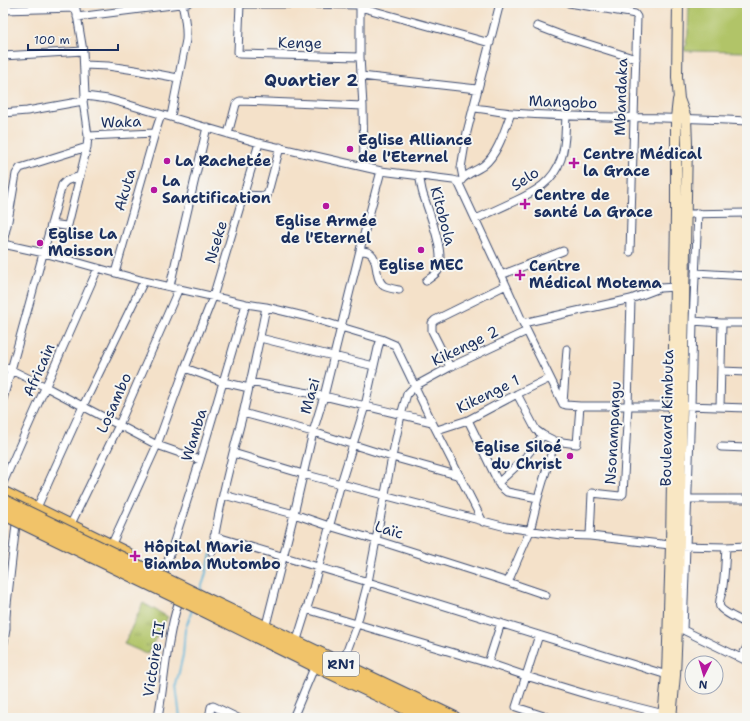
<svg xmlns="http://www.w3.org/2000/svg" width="750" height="721" font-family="'Shantell Sans',sans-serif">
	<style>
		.grass { fill: url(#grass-tufts); stroke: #667a63 }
		.pitch { fill: #b1c468; stroke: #667a63 }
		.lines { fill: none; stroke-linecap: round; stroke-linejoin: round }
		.stream { stroke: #5cb4d9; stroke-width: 2 }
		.street-casing { stroke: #3c4a6e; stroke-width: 9 }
		.secondary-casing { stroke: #3c4a6e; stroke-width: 12 }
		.highway-casing { stroke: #3c4a6e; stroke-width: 15 }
		.street { stroke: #fff; stroke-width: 7 }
		.secondary { stroke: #f9e7c3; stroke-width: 10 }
		.highway { stroke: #f1c369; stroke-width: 13 }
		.highway-bridge-casing { stroke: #3c4a6e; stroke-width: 15; stroke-linecap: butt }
		.highway-bridge { stroke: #f1c369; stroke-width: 13 }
		.poi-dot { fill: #b5179e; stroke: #f6f6f2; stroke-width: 1.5 }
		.labels { text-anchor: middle; stroke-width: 4; stroke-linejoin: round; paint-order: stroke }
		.shield { fill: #f6f6f2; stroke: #5d6b8a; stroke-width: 1 }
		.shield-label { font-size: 14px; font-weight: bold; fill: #1b2f5e }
		.street-label { font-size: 15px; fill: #1b2f5e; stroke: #f6f6f2 }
		.poi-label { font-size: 15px; font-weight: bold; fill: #1b2f5e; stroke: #f6f6f2; text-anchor: start }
		.quarter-label { font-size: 17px; font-weight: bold; fill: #1b2f5e; stroke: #f6f6f2 }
	</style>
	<defs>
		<pattern id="grass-tufts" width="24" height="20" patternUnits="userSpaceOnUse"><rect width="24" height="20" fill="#b1c468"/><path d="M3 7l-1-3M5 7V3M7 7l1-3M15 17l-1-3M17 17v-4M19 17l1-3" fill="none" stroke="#8fa059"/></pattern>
	</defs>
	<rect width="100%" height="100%" fill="#f6f6f2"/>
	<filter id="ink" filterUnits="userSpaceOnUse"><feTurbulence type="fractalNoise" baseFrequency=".025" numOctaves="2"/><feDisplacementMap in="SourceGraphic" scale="8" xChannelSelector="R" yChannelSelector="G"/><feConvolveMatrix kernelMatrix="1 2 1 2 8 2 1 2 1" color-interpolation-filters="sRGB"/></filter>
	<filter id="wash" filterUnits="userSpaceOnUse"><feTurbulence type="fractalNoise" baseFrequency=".012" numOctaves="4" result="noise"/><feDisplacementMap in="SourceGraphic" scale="16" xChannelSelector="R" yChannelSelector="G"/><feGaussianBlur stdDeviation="0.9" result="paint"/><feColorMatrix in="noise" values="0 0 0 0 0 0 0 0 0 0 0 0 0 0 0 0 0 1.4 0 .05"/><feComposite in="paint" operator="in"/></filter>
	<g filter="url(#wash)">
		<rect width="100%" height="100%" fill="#f4e1c9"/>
		<path class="grass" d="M 143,603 L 168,617 L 147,654 L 124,644 Z"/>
		<path class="pitch" d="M 689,3 L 747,3 L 747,52 L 685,51 L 684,48 L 687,44 L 686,41 L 688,34 Z"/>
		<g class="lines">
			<path class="stream" d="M 200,591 L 204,580 L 211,554
				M 180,718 L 176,685 L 183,655 L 185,630 L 192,610"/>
		</g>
	</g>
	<g filter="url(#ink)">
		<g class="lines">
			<g class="street-casing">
				<path id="street" d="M 237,3 L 240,4 L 238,52 L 239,54 L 360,57
					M 360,3 L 360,57 L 363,106 L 364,166
					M 569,3 L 630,13 L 635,14 L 637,17 L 630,252
					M 240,4 L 301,4 L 360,5
					M 360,7 L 490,43
					M 3,10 L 75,8
					M 77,17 L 188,3
					M 537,26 L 566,37 L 636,59
					M 3,56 L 83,51
					M 84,65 L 108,66 L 135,70 L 178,78
					M 361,76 L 477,89
					M 85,96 L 108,99 L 126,104 L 259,143 L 381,171 L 453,180 L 457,181 L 459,184 L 506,285 L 523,323 L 563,404
					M 473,108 C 486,109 499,112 512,113 C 590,119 669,116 747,121
					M 3,113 L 27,111 L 83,101
					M 171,116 L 186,40 C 187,27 185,17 182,4
					M 228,134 L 236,104 L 238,102 L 240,101 L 363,106
					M 88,136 L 155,133
					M 419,176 C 421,182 421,188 423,194 C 429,213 446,253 438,271 C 435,275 430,278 426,281
					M 463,178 L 461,168 L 467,132 L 500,3
					M 461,181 C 465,174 478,170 484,165 C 498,154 505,129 511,113
					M 244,195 L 267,196 L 280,147
					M 681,214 L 747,213
					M 476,219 C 489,213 502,207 515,201 C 536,191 553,182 561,159 C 566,145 565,130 566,116
					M 51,224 L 66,226 L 68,225 L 87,147 L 88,136 L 83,101 L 85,96 L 83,51 L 75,3
					M 3,242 L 8,221 L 16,174 L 20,168 L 87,147
					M 3,244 L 44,253 L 144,281 L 246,304 L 266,307 L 312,318 L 341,327 L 381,339 L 395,345 L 432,422 L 483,522
					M 360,251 C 383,249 371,277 384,286 C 388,288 394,289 399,290
					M 115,273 L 155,133 L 161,115
					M 695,273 L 747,276
					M 501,275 L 563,251
					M 170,286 L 207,127
					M 693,321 L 721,323 L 747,323
					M 523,323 L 631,299 L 660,288 L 675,287
					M 260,338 L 374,366
					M 3,366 L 46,387 L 157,445 L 200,460
					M 450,367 L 432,331 L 432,323 L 435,320 L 506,285
					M 185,368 L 223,382 L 249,388
					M 721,371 L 747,372
					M 250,382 L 324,396 L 432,422
					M 517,394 L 536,430 L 543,435 L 555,441 L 577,444 L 580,406
					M 3,399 L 62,185 L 66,181 L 80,176
					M 563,403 L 567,349
					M 563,404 L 566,405 L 580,406 L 676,406
					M 687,406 L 747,408
					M 720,407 L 722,323
					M 243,413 L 313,432 L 392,457 L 460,476
					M 468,420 L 500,486 L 507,492 L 538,498
					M 437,430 L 468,420 L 517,394 L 550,378
					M 721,447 L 747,448
					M 233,453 L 303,474 L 506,527 L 561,535 L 590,536 L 679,546 L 726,547 L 747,546
					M 3,483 L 98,268
					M 498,483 L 523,460 L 543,435
					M 224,495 L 294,514 L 329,526 L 376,540 L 508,582 L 546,595
					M 685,499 L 747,499
					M 35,512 L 83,406 L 144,281
					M 70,526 L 119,425 L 179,288
					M 214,536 L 368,582 L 667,675
					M 590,536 L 592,493 L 620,496 L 623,494 L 628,406 L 631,299
					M 111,546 L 157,445 L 185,368 L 213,297 L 259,143
					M 726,547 C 725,562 725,577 722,592 C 721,596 718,603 720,607 C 723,613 741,620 747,624
					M 212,552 C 219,506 231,460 243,414 C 251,379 259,343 266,307
					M 164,573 L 200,460 L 246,304
					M 508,582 L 530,531 L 538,498 L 555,441
					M 306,609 L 488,663 L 526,676 L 592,696 L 664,714
					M 679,628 L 747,661
					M 265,629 L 294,514 L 313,432 L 324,396 L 363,238 L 381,171
					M 683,630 L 691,406 L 693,321 L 698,213
					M 539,635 L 516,707 L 550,718
					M 296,643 L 312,592 L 341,483 L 365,406 L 378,348 L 381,339
					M 3,648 L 6,629 L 6,617 L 7,604 L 16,524 L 17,517
					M 741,658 L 747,647
					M 488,663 L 501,623
					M 342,664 L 347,651 L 357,624 L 368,582 L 392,457 L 401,415 L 407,394 L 415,386 L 450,367 L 527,331
					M 158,718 C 165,680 166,641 178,604
					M 209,718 L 211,707 L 213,706 L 238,718
					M 293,718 L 316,663"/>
			</g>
			<g class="secondary-casing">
				<path id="secondary" d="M 663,718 L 667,675 L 671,545 L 676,215 L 676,118 L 678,100
					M 671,718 L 675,675 L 677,628 L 682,406 L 687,144 L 686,118 L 679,99 L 677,77 L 678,3"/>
			</g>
			<g class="highway-casing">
				<path id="highway" d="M 3,493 L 127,554
					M 207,600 C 289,640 372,678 454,718
					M 202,609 L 315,665 L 428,718"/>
			</g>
			<use href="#street" class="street"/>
			<use href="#secondary" class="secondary"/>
			<use href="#highway" class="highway"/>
			<g class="highway-bridge-casing">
				<path id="highway-bridge" d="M 3,501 L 207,600
					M 3,513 L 202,609"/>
			</g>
			<use href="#highway-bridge" class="highway-bridge"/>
		</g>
	</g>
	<g class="poi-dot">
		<circle cx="350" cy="149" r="4"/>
		<circle cx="167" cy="161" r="4"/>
		<path d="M572 157h4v4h4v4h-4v4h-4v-4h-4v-4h4z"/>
		<circle cx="154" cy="190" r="4"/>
		<path d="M523 198h4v4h4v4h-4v4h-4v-4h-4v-4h4z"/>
		<circle cx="326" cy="206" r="4"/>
		<circle cx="40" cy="243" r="4"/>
		<circle cx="421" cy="250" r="4"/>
		<path d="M518 269h4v4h4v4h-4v4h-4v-4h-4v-4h4z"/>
		<circle cx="570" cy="456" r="4"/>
		<path d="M133 550h4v4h4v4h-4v4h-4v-4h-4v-4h4z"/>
	</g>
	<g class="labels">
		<rect class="shield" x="323" y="652" width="36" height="24" rx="3"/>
		<g class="shield-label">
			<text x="341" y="669">RN1</text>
		</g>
		<g class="street-label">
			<text transform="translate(300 43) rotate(1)" y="5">Kenge</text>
			<text transform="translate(621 97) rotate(-88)" y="5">Mbandaka</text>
			<text transform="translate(563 102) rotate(2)" y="5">Mangobo</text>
			<text transform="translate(121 122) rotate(-2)" y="5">Waka</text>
			<text transform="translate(525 179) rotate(-33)" y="5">Selo</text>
			<text transform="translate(125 190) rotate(-74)" y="5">Akuta</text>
			<text transform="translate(443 216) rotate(75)" y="5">Kitobola</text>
			<text transform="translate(216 242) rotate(-73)" y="5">Nseke</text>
			<text transform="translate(465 346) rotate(-26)" y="5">Kikenge 2</text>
			<text transform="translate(39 370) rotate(-66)" y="5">Africain</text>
			<text transform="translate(488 394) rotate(-26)" y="5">Kikenge 1</text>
			<text transform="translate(310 396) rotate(-74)" y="5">Mazi</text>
			<text transform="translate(114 403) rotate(-66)" y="5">Losambo</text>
			<text transform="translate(667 418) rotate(-89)" y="5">Boulevard Kimbuta</text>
			<text transform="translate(613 433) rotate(-87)" y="5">Nsonampangu</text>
			<text transform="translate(194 435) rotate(-73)" y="5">Wamba</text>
			<text transform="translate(389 530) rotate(17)" y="5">Laïc</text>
			<text transform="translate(154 659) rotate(-81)" y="5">Victoire II</text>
		</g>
		<g class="poi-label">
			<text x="358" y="145">Eglise Alliance<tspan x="358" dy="17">de l'Eternel</tspan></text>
			<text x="583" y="159">Centre Médical<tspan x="583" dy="17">la Grace</tspan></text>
			<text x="175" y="166">La Rachetée</text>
			<text x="162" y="186">La<tspan x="162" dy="17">Sanctification</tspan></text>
			<text x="534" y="200">Centre de<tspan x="534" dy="17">santé La Grace</tspan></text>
			<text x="326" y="226" text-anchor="middle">Eglise Armée<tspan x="326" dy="17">de l'Eternel</tspan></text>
			<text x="48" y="239">Eglise La<tspan x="48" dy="17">Moisson</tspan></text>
			<text x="421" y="270" text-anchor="middle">Eglise MEC</text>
			<text x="529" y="271">Centre<tspan x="529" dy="17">Médical Motema</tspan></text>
			<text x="562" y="452" text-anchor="end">Eglise Siloé<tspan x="562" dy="17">du Christ</tspan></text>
			<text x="144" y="552">Hôpital Marie<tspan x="144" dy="17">Biamba Mutombo</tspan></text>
		</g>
		<g class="quarter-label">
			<text x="311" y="86">Quartier 2</text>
		</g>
	</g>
	<rect width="750" height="721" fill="none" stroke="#f6f6f2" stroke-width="16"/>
	<g transform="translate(704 675) rotate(185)"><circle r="19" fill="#f6f6f2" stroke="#9ea6b7"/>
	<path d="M0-3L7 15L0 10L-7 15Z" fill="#b5179e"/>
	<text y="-6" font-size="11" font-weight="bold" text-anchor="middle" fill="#1b2f5e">N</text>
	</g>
	<path d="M28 44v6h90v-6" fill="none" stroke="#1b2f5e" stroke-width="2"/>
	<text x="34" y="44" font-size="12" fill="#1b2f5e" stroke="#f6f6f2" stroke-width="3" paint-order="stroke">100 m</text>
</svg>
